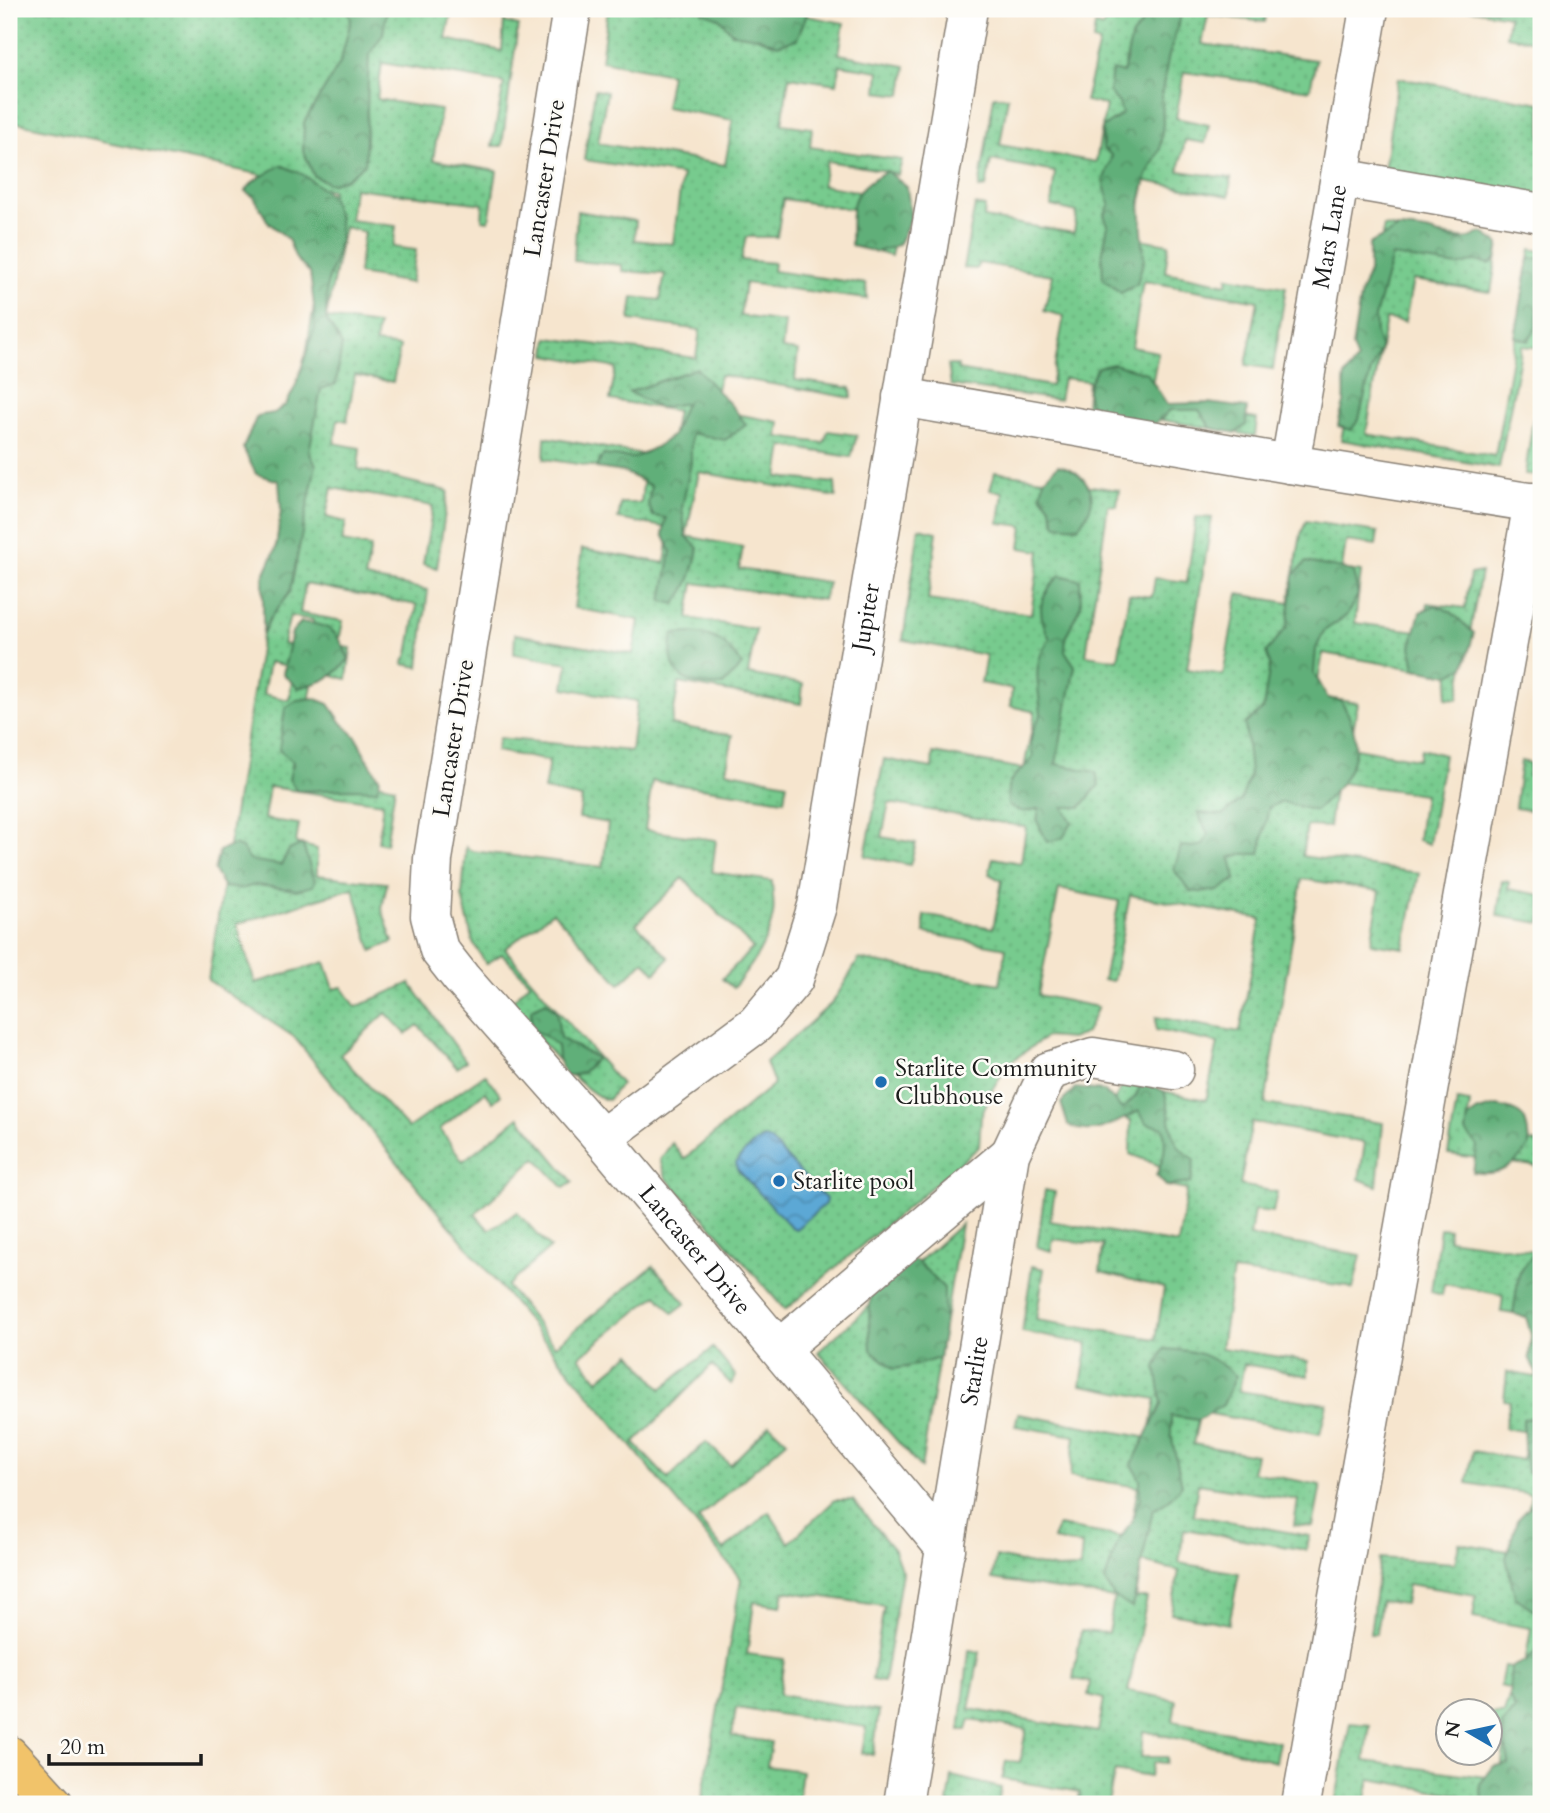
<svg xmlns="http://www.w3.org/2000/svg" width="1550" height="1813" font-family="Cardo,serif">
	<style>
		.green { fill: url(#green-dots); stroke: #4a7455; stroke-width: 2 }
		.forest { fill: url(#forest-crowns); stroke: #3e664a; stroke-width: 2 }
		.water { fill: url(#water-waves); stroke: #3c6278; stroke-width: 2 }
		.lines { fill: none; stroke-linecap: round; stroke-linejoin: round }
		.street-casing { stroke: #898075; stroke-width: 41 }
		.primary-casing { stroke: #898075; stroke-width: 41 }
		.street { stroke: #fff; stroke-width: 38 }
		.primary { stroke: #f1c36a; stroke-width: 38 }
		.poi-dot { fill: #1f6fb2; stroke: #fdfcf7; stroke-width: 2.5 }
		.labels { text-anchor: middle; stroke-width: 5; stroke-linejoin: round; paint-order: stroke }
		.street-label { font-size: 24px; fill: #1c1c1c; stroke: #fdfcf7 }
		.poi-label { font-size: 24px; fill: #1c1c1c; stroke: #fdfcf7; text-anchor: start }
	</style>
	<defs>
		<pattern id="green-dots" width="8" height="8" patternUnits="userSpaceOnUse" patternTransform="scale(1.75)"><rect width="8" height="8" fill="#77cb8e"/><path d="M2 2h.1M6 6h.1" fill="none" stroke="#66ae7a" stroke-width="1.8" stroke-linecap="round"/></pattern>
		<pattern id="forest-crowns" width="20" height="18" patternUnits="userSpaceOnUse" patternTransform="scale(1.75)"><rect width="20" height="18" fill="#61af79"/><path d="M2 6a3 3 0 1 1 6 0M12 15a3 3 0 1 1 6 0" fill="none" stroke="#4f8e62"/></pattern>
		<pattern id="water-waves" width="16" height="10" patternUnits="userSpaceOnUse" patternTransform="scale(1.75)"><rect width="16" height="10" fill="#5ca8d5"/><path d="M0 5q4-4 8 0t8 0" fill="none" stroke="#4b88ac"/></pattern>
	</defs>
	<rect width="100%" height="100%" fill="#fdfcf7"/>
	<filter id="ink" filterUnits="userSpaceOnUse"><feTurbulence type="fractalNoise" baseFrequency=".0143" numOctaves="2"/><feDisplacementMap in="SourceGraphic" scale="14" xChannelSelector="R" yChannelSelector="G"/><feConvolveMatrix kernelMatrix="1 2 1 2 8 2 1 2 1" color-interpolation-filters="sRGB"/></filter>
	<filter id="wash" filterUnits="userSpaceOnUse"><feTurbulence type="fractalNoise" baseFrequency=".00686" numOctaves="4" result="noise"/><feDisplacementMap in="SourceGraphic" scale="28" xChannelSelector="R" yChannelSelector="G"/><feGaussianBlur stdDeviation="1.57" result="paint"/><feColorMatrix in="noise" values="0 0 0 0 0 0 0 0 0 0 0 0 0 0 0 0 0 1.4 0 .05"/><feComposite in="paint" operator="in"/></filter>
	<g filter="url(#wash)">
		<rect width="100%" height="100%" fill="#f6e5ce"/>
		<path class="green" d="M 9,9 L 460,9 L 458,14 L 451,13 L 446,39 L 502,51 L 504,22 L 518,26 L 502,146 L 492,146 L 504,83 L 382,63 L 377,99 L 441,110 L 433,160 L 497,171 L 489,221 L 482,220 L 483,204 L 354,188 L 350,220 L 396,226 L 393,247 L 416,250 L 411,283 L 358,274 L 364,232 L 344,227 L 326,318 L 378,325 L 375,343 L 400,347 L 393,382 L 355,375 L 347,421 L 338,419 L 334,443 L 360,448 L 358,469 L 448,491 L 437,568 L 423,564 L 433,506 L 332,488 L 326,517 L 346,522 L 342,542 L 371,547 L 365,578 L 428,590 L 419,667 L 403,664 L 408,654 L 417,605 L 305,584 L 300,613 L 343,621 L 339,641 L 312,635 L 313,620 L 290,616 L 283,644 L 310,650 L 310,642 L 351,648 L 347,679 L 269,662 L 263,694 L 289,700 L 292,680 L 312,686 L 306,716 L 332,772 L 395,787 L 386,844 L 378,842 L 383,803 L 269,787 L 264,819 L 299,824 L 296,843 L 317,849 L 317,875 L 387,883 L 382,909 L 393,942 L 372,951 L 353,888 L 237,924 L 255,983 L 325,962 L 334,989 L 342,987 L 356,1007 L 410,983 L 466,1061 L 457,1068 L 418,1025 L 406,1034 L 386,1013 L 340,1055 L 408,1128 L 485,1074 L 501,1095 L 493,1102 L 485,1092 L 440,1129 L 463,1161 L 519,1117 L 573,1182 L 564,1188 L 536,1158 L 475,1214 L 489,1230 L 517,1212 L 550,1248 L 507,1286 L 555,1346 L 653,1266 L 686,1303 L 673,1313 L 657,1295 L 579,1357 L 598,1380 L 631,1353 L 661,1389 L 713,1348 L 736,1376 L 731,1384 L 712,1365 L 634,1443 L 668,1479 L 706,1442 L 730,1465 L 770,1425 L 787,1441 L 698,1519 L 724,1550 L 769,1512 L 789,1543 L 835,1500 L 853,1500 L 894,1550 L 902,1572 L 884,1682 L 872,1680 L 884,1606 L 784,1591 L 781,1606 L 754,1602 L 747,1654 L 784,1659 L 779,1695 L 879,1711 L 873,1755 L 862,1753 L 866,1727 L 736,1708 L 732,1736 L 771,1742 L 767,1766 L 802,1771 L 798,1800 L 829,1804 L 764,1804 L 741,1800 L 740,1804 L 701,1804 L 741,1579 L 294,1037 L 208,980 L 332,190 L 9,121 Z
			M 608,9 L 802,9 L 802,15 L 844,23 L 839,54 L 906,66 L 902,95 L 877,92 L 879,71 L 840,65 L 837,84 L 789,77 L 782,124 L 812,128 L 810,147 L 902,160 L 898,175 L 887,171 L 827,161 L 822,185 L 902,199 L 891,256 L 860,247 L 865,211 L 783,199 L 777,237 L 746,237 L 741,260 L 774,263 L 773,271 L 866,284 L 867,299 L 745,283 L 740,316 L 785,322 L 782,349 L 798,351 L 795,380 L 851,388 L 852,398 L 720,375 L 713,410 L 780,422 L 778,437 L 824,443 L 828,431 L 857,435 L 851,457 L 783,446 L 778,477 L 835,483 L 836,497 L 699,472 L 686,536 L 743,547 L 739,569 L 828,582 L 823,600 L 694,583 L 688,618 L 756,629 L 748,674 L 803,684 L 801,704 L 679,683 L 671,725 L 733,735 L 726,771 L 787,783 L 784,800 L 652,781 L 645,830 L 716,840 L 712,872 L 772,881 C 772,891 775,904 773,915 C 768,942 751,968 733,988 L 722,979 L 753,948 L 683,878 L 636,924 L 669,958 L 655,973 L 644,961 L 620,984 L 553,912 L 505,949 L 621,1084 L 608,1100 C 581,1094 530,1027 509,1004 L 530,983 L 502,954 L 486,964 L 473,942 L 462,896 L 466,847 L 472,851 L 603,867 L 608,823 L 579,818 L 582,798 L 544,790 L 549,761 L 496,751 L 499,738 L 631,751 L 637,701 L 564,688 L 568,663 L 514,654 L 515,634 L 633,654 L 639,620 L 574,608 L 582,549 L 665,563 L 670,528 L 618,519 L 621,503 L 641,503 L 644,474 L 544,459 L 545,437 L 668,459 L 677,411 L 610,400 L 616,368 L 546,355 L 548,338 L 696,358 L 700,330 L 630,320 L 633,297 L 660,300 L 665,274 L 622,271 L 622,265 L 574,261 L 577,211 L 636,221 L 634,240 L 673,244 L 682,175 L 584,160 L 595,90 L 607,92 L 598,143 L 725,165 L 733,120 L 665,107 L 671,74 L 601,61 Z
			M 1112,9 L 1267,9 L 1265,22 L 1208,15 L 1202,44 L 1316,60 L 1310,90 L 1184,72 L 1176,118 L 1209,125 L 1205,143 L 1185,140 L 1179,171 L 1231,178 L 1229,196 L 1145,181 L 1134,238 L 1169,244 L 1165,272 L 1227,284 L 1228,277 L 1286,287 L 1273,369 L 1246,365 L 1258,301 L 1143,281 L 1132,347 L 1158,352 L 1149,401 L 1257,419 L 1255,436 L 1086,407 L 1088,381 L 1063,378 L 1059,400 L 951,385 L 948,365 L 958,365 L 958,370 L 1051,386 L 1064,316 L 1044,311 L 1053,275 L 979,263 L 976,269 L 963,268 L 975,205 L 985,207 L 984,218 L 1074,233 L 1077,212 L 1051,206 L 1055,172 L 991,160 L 986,187 L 979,188 L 994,96 L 1008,97 L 1000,145 L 1096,162 L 1106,105 L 1085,101 L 1099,43 L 1093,41 L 1095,25 L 1102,28 L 1106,21 L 1110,20 Z
			M 1467,9 L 1541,9 L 1541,42 L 1506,36 L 1509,16 Z
			M 1398,78 L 1541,103 L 1541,204 L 1383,176 Z
			M 1384,226 L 1499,244 L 1491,292 L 1413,280 L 1405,322 L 1386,319 L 1366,434 L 1495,456 L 1529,259 L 1531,249 L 1541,251 L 1541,348 L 1522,346 L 1499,468 L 1341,440 Z
			M 1533,419 L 1541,420 L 1541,476 L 1525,474 Z
			M 995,472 L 1119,490 L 1117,506 L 1108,505 L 1086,655 L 1118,660 L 1129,594 L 1152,597 L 1155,578 L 1187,582 L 1196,517 L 1212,518 L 1187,669 L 1223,675 L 1238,594 L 1289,603 L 1301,534 L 1306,521 L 1378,532 L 1376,545 L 1346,541 L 1342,569 L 1361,572 L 1355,623 L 1424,632 L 1428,603 L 1465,608 L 1470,574 L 1481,572 L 1458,699 L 1446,698 L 1450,675 L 1323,653 L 1315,696 L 1358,703 L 1350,747 L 1418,759 L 1421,749 L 1444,755 L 1429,844 L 1418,840 L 1424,794 L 1335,782 L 1329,827 L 1307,826 L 1302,856 L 1419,873 L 1404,948 L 1371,943 L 1380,891 L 1302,879 L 1265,1104 L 1383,1123 L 1377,1186 L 1359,1179 L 1365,1143 L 1252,1122 L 1240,1185 L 1277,1192 L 1273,1212 L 1254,1210 L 1250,1236 L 1361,1255 L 1353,1289 L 1346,1286 L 1233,1271 L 1221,1348 L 1308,1361 L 1308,1376 L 1244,1364 L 1239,1391 L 1327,1404 L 1320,1434 L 1200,1412 L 1193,1444 L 1256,1455 L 1252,1472 L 1321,1485 L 1313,1527 L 1294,1525 L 1298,1500 L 1198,1484 L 1193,1515 L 1310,1536 L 1306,1550 L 1184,1529 L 1179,1563 L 1239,1573 L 1229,1624 L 1171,1613 L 1179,1571 L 1142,1562 L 1136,1598 L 1147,1598 L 1128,1691 L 1176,1700 L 1173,1721 L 1279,1742 L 1275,1762 L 1237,1751 L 1143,1731 L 1141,1757 L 1167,1757 L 1166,1763 L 1153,1762 L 1150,1777 L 1115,1771 L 1108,1802 L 1116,1804 L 1078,1804 L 1080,1792 L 1002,1779 L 1006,1761 L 1020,1762 L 1026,1729 L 970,1720 L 967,1730 L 960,1730 L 969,1650 L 980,1652 L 969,1709 L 1098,1732 L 1104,1699 L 1088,1695 L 1090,1682 L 1073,1679 L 1081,1631 L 1108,1633 L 1114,1598 L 992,1579 L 996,1557 L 1057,1569 L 1080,1568 L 1082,1545 L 1053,1540 L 1058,1526 L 1129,1538 L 1138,1487 L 1070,1476 L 1075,1436 L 1015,1426 L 1018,1414 L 1149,1438 L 1156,1399 L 1081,1385 L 1088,1344 L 1022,1332 L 1032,1266 L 1044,1269 L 1036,1320 L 1156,1339 L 1164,1288 L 1100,1272 L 1103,1245 L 1053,1239 L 1051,1251 L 1037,1247 L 1045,1190 L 1055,1192 L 1050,1221 L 1178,1244 L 1187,1190 L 1166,1186 L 1168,1169 L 1130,1154 L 1131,1121 L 1108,1112 L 1124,1083 L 1206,1100 L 1218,1043 L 1156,1030 L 1156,1017 L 1240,1032 L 1261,919 L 1130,895 L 1113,981 L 1103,980 L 1119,901 L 1059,889 L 1038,995 L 1098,1007 L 1086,1033 L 1071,1039 L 1046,1037 L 1009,1063 L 993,1088 L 981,1117 L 979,1147 L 785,1310 L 719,1234 L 666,1178 L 660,1160 L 672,1143 L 684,1159 L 774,1084 L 766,1062 L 833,1002 L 859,959 L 1000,984 L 1006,948 L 924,933 L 924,915 L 993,928 L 1002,881 L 989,874 L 993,858 L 1021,863 L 1026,827 L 889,803 L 882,837 L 916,843 L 910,865 L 865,856 L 884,759 L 932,768 L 933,753 L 1024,769 L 1035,712 L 1010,706 L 1012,689 L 981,683 L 986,655 L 903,640 L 919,528 L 937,532 L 928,600 L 1031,614 L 1040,551 L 1020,548 L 1023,526 L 999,523 L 1003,492 L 990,490 Z
			M 1521,761 L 1530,763 L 1528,776 L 1541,778 L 1541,812 L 1515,808 Z
			M 1502,881 L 1509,882 L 1508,889 L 1541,895 L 1541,923 L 1497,916 Z
			M 1457,1101 L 1470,1103 L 1466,1132 L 1541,1143 L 1541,1167 L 1448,1154 Z
			M 961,1224 L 921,1468 L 818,1352 Z
			M 1440,1228 L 1449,1229 L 1448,1239 L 1541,1252 L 1541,1319 L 1501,1312 L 1503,1295 L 1444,1284 L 1442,1295 L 1431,1292 Z
			M 1507,1372 L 1541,1378 L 1541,1757 L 1533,1804 L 1460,1804 L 1461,1795 L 1370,1779 L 1365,1804 L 1335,1804 L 1350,1723 L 1370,1725 L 1365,1761 L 1500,1779 L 1504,1747 L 1491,1745 L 1491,1714 L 1504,1714 L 1511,1689 L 1500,1686 L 1504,1666 L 1524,1669 L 1531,1628 L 1473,1618 L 1476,1595 L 1408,1584 L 1405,1604 L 1381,1601 L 1376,1634 L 1370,1634 L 1380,1558 L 1455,1563 L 1459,1543 L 1520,1553 L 1531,1494 L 1467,1483 L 1473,1451 L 1522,1460 L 1527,1432 L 1504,1428 L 1510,1401 L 1504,1400 Z
			M 952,1776 L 1001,1788 L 998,1804 L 948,1804 Z"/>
		<path class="forest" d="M 348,9 L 387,9 L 383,34 L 369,55 L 365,164 L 346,179 L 330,184 L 314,176 L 303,150 L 304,122 L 340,63 L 351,20 Z
			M 701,9 L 809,9 L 797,39 L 778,45 L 757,37 L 732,33 L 719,18 L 702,12 Z
			M 1144,9 L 1183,9 L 1168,59 L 1162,92 L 1163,123 L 1160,149 L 1147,175 L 1140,202 L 1144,259 L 1137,284 L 1121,293 L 1103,279 L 1102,256 L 1108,225 L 1104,215 L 1110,204 L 1103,182 L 1112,156 L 1103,148 L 1102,128 L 1122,114 L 1119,103 L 1109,92 L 1112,70 L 1123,73 L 1132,35 L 1140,27 Z
			M 281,165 L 304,175 L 331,195 L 339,220 L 340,242 L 327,285 L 326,319 L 342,345 L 336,384 L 321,389 L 309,452 L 316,465 L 290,592 L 270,618 L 263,634 L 263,577 L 276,548 L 281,509 L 279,481 L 256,474 L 243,448 L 257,416 L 274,413 L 286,405 L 295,387 L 315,327 L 314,306 L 310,273 L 296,259 L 288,239 L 268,222 L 254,197 L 245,191 L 254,181 Z
			M 887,171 L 907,187 L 911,219 L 898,245 L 877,252 L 851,246 C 852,204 847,192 887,171 Z
			M 1399,228 C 1410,229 1422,229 1433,233 C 1454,241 1461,244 1482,232 L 1499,244 L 1496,259 L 1490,264 L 1475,261 L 1458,266 L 1392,256 L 1375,317 L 1376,334 L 1381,349 L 1371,371 L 1359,419 L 1351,430 L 1338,426 C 1339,418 1342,411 1344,403 C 1347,380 1337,381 1357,361 L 1352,347 L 1361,291 L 1369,272 L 1369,244 Z
			M 1541,258 L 1537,326 L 1528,341 L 1515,337 L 1529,259 Z
			M 1114,364 L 1147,373 L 1167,404 L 1208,403 L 1247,408 L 1246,425 L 1236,433 L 1211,428 L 1199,410 L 1170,410 C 1148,435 1136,430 1105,427 C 1088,402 1080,394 1098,367 Z
			M 697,368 C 712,389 732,401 746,425 L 725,440 L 691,433 L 691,463 L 682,508 L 686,536 L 698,548 C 694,570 689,587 675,604 L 662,601 L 671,551 L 663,534 L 666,518 L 653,516 L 648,504 L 651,486 L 624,472 L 596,468 L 603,455 L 634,458 L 658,446 L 673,435 L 685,403 L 659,408 L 629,392 Z
			M 1058,465 C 1077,468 1098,487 1090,508 C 1088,515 1082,521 1078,527 L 1056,525 L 1050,506 L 1041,495 L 1044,479 Z
			M 1306,562 L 1353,571 L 1358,595 L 1346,616 L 1324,631 L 1316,649 L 1314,673 L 1328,698 L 1341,701 C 1370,747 1352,778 1315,811 L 1282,802 L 1269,807 L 1260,854 L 1242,854 L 1231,858 L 1236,879 L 1218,891 L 1191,892 L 1174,870 L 1181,846 L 1194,847 L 1203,845 L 1208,834 L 1198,813 L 1223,815 L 1241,800 L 1250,774 L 1245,724 L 1263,709 L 1270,664 L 1266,652 L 1287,627 L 1294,575 Z
			M 1060,575 L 1080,580 L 1081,605 L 1066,636 L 1065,651 L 1075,666 L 1056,764 L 1096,772 L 1099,785 L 1081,807 L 1063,807 L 1072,822 L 1063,838 L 1047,842 L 1037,821 L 1039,808 C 1026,813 1020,813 1008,805 C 1005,772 1016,780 1033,757 C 1029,739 1031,731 1041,715 C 1039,685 1030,664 1050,639 C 1035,610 1039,598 1060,575 Z
			M 1436,605 L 1451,612 L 1474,633 L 1464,667 L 1450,675 L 1415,669 L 1411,646 L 1420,612 Z
			M 301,622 C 332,625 338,631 349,659 C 332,679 323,682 298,688 L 283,674 L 292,632 Z
			M 692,633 C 720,636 725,642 742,665 L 723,685 C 684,686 665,677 673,634 Z
			M 314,698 L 329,704 L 342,723 L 357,738 L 366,757 L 380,779 L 377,790 L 352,789 L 297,791 L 289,779 L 293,762 L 279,750 L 285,708 L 297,700 Z
			M 302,844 C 308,857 309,868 315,880 L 313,886 L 297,890 L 255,885 L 241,889 L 224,887 L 214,871 L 219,851 L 234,845 L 242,848 L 249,860 L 281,865 L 289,850 Z
			M 546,1002 L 557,1012 L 560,1038 L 597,1058 L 582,1073 L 566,1077 L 558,1059 L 557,1046 L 545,1036 L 531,1029 L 531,1009 Z
			M 1142,1081 L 1164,1091 C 1171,1109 1168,1132 1180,1148 C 1183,1152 1190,1156 1194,1159 L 1191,1183 L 1166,1186 L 1156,1175 C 1164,1159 1167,1146 1163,1128 L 1146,1123 L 1139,1111 C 1117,1122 1092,1139 1068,1125 L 1061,1103 L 1075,1088 L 1105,1091 L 1122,1109 L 1136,1096 Z
			M 1497,1106 C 1528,1112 1527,1119 1529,1147 C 1514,1167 1498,1177 1473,1172 L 1477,1146 L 1466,1132 L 1468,1118 L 1478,1111 Z
			M 1541,1242 L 1541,1384 L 1529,1357 L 1531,1335 L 1526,1317 L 1513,1314 L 1519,1274 Z
			M 904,1257 L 918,1262 L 944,1288 L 944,1328 L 939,1358 L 917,1365 L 894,1369 L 871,1350 L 869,1318 L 872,1277 Z
			M 1164,1349 C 1197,1350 1210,1354 1236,1376 L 1223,1405 L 1198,1420 L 1171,1416 L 1171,1435 L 1182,1485 L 1168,1501 L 1153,1510 L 1132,1608 L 1114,1597 L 1105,1581 L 1117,1544 L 1131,1522 L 1140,1499 L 1140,1480 L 1132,1464 L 1162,1404 L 1156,1367 Z
			M 1541,1417 L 1541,1473 L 1527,1473 L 1524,1448 L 1523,1419 Z
			M 1541,1496 L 1541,1615 L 1515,1597 L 1506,1558 L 1517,1520 Z
			M 1541,1646 L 1541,1804 L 1483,1804 L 1480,1784 L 1494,1766 L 1509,1764 L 1502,1726 L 1515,1709 L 1509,1696 L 1511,1667 L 1526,1661 Z"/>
		<path class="water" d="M 764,1138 L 770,1140 L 826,1199 L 825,1204 L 796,1229 L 791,1227 L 737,1169 L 736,1163 C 742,1154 753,1142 764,1138 Z"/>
	</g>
	<g filter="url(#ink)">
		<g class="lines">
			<g class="street-casing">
				<g id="street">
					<path id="s1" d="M 572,9 L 433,859 L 430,916 L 439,950 L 461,978 L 602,1138 L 946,1549"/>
					<path d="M 1340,178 L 1541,213"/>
					<path d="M 902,397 L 1290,464 L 1541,504"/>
					<path id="s2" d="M 1290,464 L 1369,9"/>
					<path id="s3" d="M 602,1138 L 756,1024 L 794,979 L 817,906 L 968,9"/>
					<path d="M 780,1348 L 1010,1154"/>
					<path id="s4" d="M 903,1804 L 1010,1154 L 1049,1071 L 1093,1057 L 1174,1070"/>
					<path d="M 1301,1804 L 1533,502"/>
				</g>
			</g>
			<g class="primary-casing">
				<path id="primary" d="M 9,1755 L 54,1804"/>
			</g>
			<use href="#street" class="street"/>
			<use href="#primary" class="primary"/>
		</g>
	</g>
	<g class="poi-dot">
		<circle cx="881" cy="1082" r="7"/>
		<circle cx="779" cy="1181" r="7"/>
	</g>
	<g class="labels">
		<g class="street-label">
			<text transform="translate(544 178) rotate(-81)" y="8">Lancaster Drive</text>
			<text dy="8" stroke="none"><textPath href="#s2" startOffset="231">Mars Lane</textPath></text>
			<text dy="8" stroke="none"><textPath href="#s3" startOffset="620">Jupiter</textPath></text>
			<text transform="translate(453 738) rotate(-81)" y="8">Lancaster Drive</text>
			<text dy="8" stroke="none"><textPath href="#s1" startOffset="1348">Lancaster Drive</textPath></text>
			<text dy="8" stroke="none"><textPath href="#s4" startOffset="439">Starlite</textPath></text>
		</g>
		<g class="poi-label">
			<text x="895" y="1076">Starlite Community<tspan x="895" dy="28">Clubhouse</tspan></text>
			<text x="793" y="1189">Starlite pool</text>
		</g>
	</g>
	<rect width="1550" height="1813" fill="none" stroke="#fdfcf7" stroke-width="35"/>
	<g transform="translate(1469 1732) rotate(279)"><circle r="33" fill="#fdfcf7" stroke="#a3a29f" stroke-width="2"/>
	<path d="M0-5L12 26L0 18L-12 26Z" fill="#1f6fb2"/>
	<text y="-10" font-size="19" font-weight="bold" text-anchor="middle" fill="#1c1c1c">N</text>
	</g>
	<path d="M49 1754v10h152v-10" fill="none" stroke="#1c1c1c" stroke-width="3.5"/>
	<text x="60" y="1754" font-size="21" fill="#1c1c1c" stroke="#fdfcf7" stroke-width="5" paint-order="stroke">20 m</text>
</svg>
